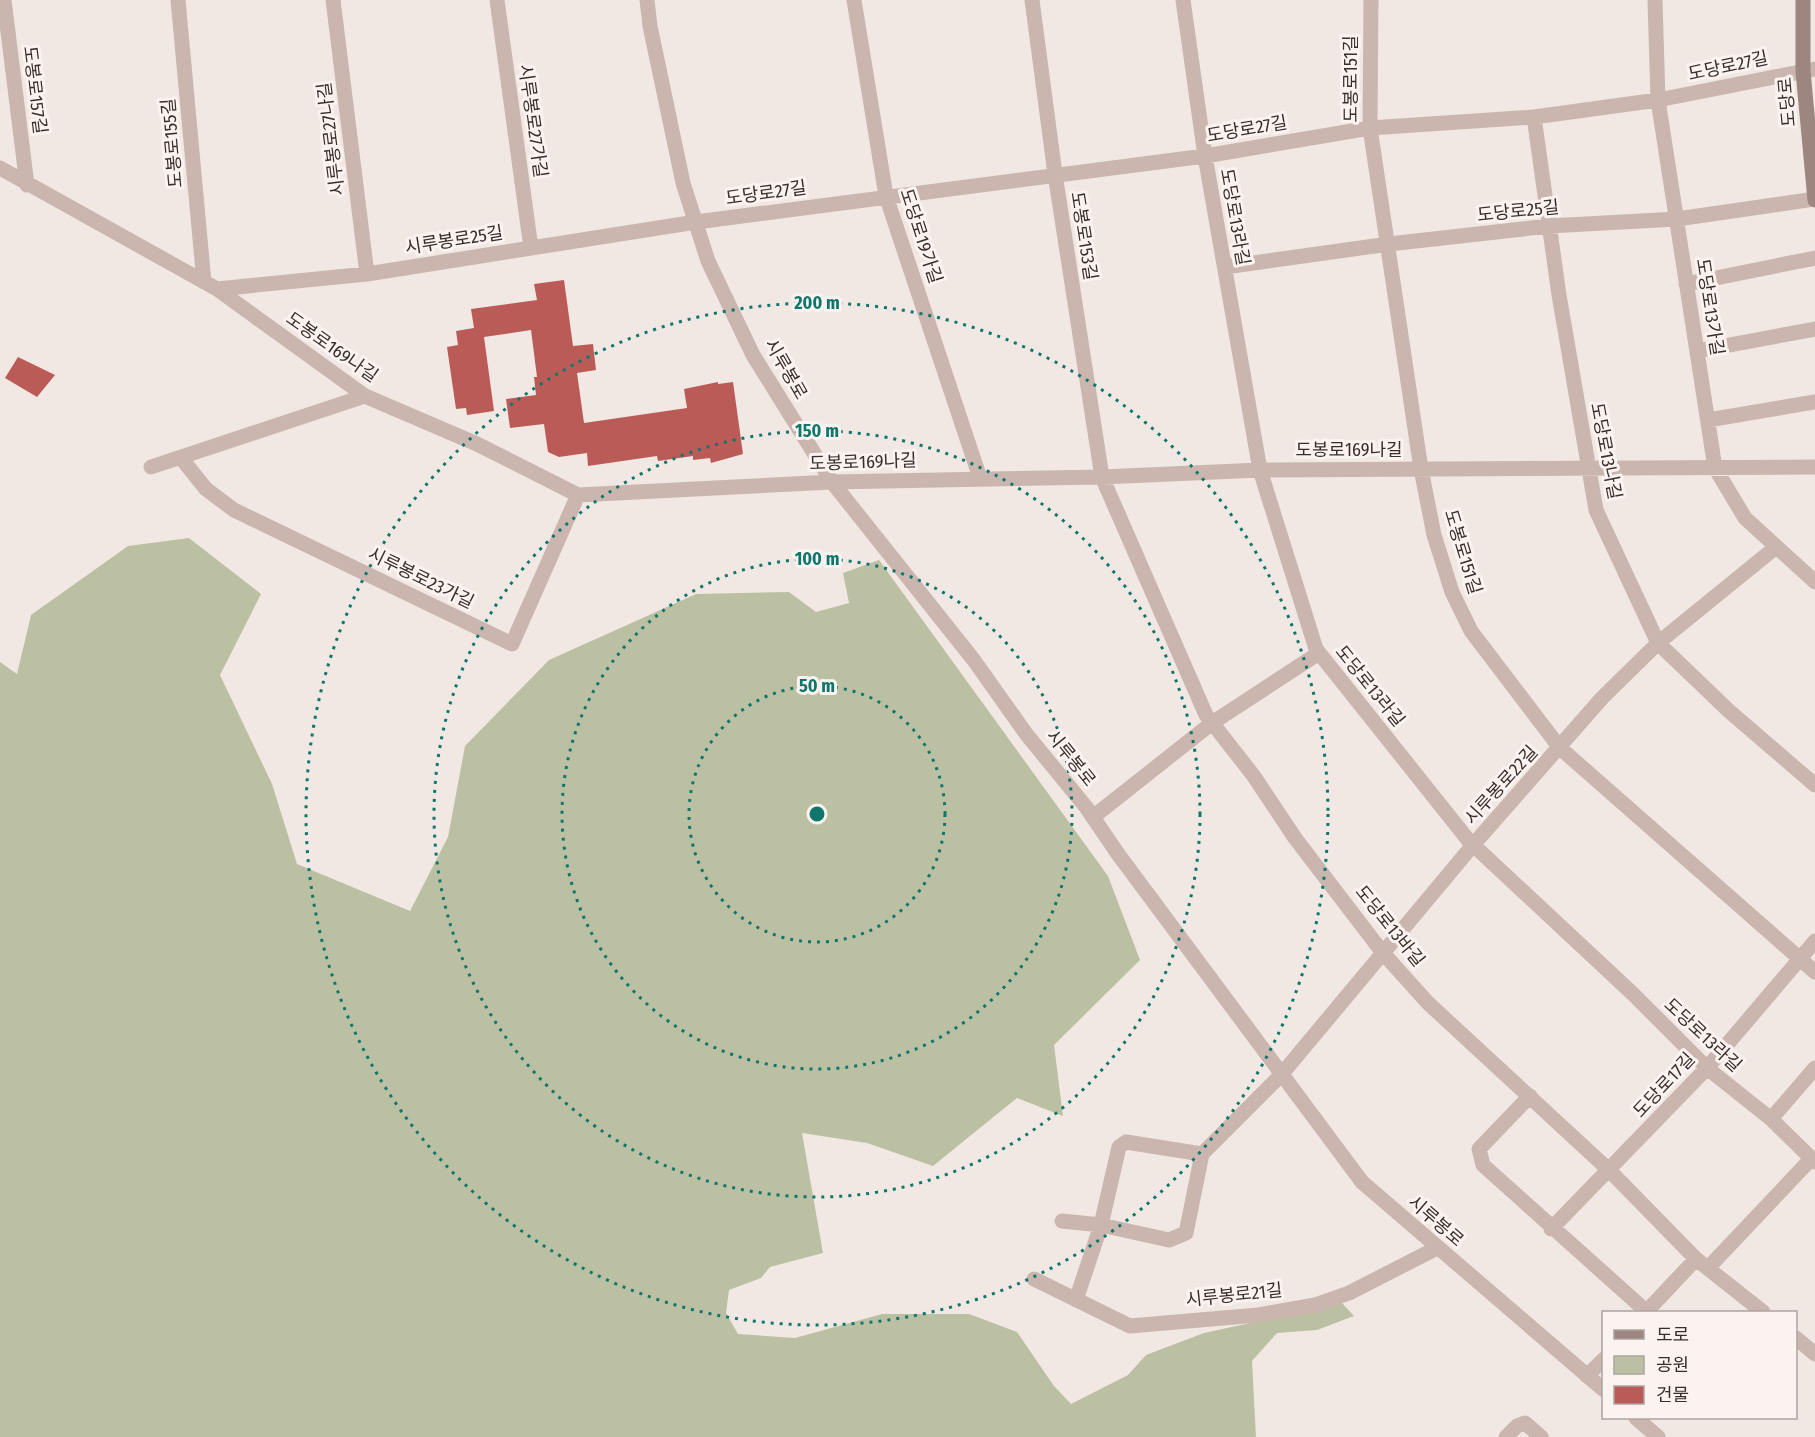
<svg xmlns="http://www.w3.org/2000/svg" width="1815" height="1437" font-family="'Fira Sans Condensed','Noto Sans KR',sans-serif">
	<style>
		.green { fill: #bcc0a3 }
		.building { fill: #bb5b57 }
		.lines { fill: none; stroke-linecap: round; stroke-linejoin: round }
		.minor { stroke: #cab6af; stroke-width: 15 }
		.tertiary { stroke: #cab6af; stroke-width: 15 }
		.secondary { stroke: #9d8580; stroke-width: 15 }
		.ring { fill: none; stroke: #0f766e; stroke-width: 3; stroke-dasharray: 3 6 }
		.labels { text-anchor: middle; stroke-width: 6; stroke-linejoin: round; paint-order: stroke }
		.street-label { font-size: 18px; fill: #392e2c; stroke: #faf3ef }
		.centre { fill: #0f766e; stroke: #faf3ef; stroke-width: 3 }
		.ring-label { font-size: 18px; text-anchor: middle; font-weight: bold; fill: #0f766e; stroke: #faf3ef; stroke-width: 6; stroke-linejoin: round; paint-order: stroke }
	</style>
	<rect width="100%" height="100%" fill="#f2e8e3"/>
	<path class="green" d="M 189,538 L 261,594 L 220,675 L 272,784 L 297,864 L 410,911 L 448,837 L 465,746 L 549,660 L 696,594 L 789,592 L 816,612 L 849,603 L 843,573 L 879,560 L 1108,876 L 1140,960 L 1054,1045 L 1063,1116 L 1017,1098 L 933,1166 L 867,1143 L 802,1133 L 823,1253 L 770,1267 L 761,1278 L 729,1290 L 726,1313 L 738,1334 L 795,1338 L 882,1314 L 969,1314 L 1017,1332 L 1054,1386 L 1071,1404 L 1128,1375 L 1146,1355 L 1204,1333 L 1342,1303 L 1354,1316 L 1317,1330 L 1277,1333 L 1252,1361 L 1256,1437 L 0,1437 L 0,662 L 17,674 L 31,615 L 128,546 Z"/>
	<path class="building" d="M 564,280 L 573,346 L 593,344 L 596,370 L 577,373 L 584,423 L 687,408 L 684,389 L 718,382 L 718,384 L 733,382 L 743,454 L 711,463 L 710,458 L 693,460 L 693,456 L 658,461 L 657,456 L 588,466 L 587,453 L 559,457 L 548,452 L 544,424 L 510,428 L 506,399 L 536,395 L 534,377 L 537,377 L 531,330 L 484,337 L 494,411 L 467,415 L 466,408 L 456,409 L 447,347 L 458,345 L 456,331 L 474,328 L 471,309 L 537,300 L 534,284 Z
		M 18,357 L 55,375 L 37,397 L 5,378 Z"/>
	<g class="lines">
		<path class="minor" d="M 4,0 L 27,185
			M 178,0 L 204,282
			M 333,0 L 367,274
			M 497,0 L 531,248
			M 854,0 L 886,196 L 980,478
			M 1032,0 L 1055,174 L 1102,477 L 1206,715 L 1253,775 L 1295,838 L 1383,953 L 1428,1003 L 1610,1171 L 1696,1259 L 1763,1312
			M 1183,0 L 1205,156 L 1260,470 L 1316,649 L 1469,841 L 1633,994 L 1707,1068 L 1771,1119 L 1815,1162
			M 1371,0 L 1370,128 L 1421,469 L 1434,535 L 1452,592 L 1471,631 L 1560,748 L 1815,972
			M 1655,0 L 1658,100 L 1715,468 L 1745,518 L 1815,582
			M 1534,117 L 1559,295 L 1596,510 L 1658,643 L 1729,711 L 1815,785
			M 0,168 L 217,289 L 365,396 L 477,444 L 578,495 L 832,482 L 1102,477 L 1260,470 L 1815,467
			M 1225,267 L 1389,244 L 1549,226 L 1677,219 L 1815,199
			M 1686,284 L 1815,258
			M 217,289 L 367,274 L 696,222 L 1205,156 L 1370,128 L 1534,117 L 1658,100 L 1815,69
			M 1697,351 L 1815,329
			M 1708,420 L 1815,402
			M 181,458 L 206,489 L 234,510 L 512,644 L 578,495
			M 151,467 L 365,396
			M 1093,817 L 1212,723 L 1319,653
			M 1530,1096 L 1479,1149 L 1483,1165 L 1647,1312
			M 1771,1119 L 1815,1068
			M 1202,1154 L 1281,1075 L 1473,845 L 1602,698 L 1658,643 L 1776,547
			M 1062,1221 L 1101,1225 L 1119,1147 L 1126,1142 L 1202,1154 L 1186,1233 L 1169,1240 L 1101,1225 L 1076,1300
			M 1551,1229 L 1707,1068 L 1815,941
			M 1708,1268 L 1811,1159
			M 1034,1279 L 1130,1326 L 1258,1315 L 1315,1305 L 1349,1293 L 1437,1248
			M 1646,1312 L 1696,1259
			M 1796,1338 L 1815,1354
			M 1587,1376 L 1604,1359
			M 1506,1437 L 1517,1426 L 1525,1423 L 1541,1437"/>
		<path class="tertiary" d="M 647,0 L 650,26 L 683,183 L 708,261 L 753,355 L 832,482 L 973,659 L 1027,735 L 1086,807 L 1118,854 L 1362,1182 L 1604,1390
			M 1636,1418 L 1658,1437"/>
		<path class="secondary" d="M 1803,0 L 1803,71 L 1815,200"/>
	</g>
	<g class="ring">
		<circle cx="817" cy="814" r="128"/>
		<circle cx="817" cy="814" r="255"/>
		<circle cx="817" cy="814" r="383"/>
		<circle cx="817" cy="814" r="511"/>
	</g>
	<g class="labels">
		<g class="street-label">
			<text transform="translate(1728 66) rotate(-12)" y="6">도당로27길</text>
			<text transform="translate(1351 79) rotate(-90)" y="6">도봉로151길</text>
			<text transform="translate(35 90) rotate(83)" y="6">도봉로157길</text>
			<text transform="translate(1787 102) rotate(-95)" y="6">도당로</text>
			<text transform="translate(533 121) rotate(82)" y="6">시루봉로27가길</text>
			<text transform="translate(1247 129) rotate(-10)" y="6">도당로27길</text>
			<text transform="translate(331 139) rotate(-97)" y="6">시루봉로27나길</text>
			<text transform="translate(172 143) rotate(-95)" y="6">도봉로155길</text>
			<text transform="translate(766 193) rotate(-8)" y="6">도당로27길</text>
			<text transform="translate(1518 211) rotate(-6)" y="6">도당로25길</text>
			<text transform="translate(1235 217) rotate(80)" y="6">도당로13라길</text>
			<text transform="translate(921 236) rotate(72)" y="6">도당로19가길</text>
			<text transform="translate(1084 236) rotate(81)" y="6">도봉로153길</text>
			<text transform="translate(454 240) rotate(-9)" y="6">시루봉로25길</text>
			<text transform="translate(1710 307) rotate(81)" y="6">도당로13가길</text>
			<text transform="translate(332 347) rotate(35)" y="6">도봉로169나길</text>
			<text transform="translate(786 369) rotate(60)" y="6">시루봉로</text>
			<text x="1349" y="456">도봉로169나길</text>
			<text transform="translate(1606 451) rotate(79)" y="6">도당로13나길</text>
			<text transform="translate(863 462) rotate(-2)" y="6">도봉로169나길</text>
			<text transform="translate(1463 552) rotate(73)" y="6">도봉로151길</text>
			<text transform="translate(421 578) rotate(26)" y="6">시루봉로23가길</text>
			<text transform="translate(1370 686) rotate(51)" y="6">도당로13라길</text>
			<text transform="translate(1071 758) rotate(51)" y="6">시루봉로</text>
			<text transform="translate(1501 785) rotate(-48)" y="6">시루봉로22길</text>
			<text transform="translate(1390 926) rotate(51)" y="6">도당로13바길</text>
			<text transform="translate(1703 1035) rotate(43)" y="6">도당로13라길</text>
			<text transform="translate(1664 1085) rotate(-47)" y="6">도당로17길</text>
			<text transform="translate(1436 1221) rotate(41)" y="6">시루봉로</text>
			<text transform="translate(1234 1295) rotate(-6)" y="6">시루봉로21길</text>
		</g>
	</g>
	<circle cx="817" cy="814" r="9" class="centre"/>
	<g class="ring-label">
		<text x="817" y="309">200 m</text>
		<text x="817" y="437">150 m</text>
		<text x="817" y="565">100 m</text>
		<text x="817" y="692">50 m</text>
	</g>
	<rect x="1602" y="1311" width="195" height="108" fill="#faf3ef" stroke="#ada4a1" stroke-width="1.5"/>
	<rect x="1614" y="1330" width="30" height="9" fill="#9d8580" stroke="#ada4a1" stroke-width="1.5"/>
	<text x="1656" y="1341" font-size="18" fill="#392e2c">도로</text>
	<rect x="1614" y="1356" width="30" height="18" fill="#bcc0a3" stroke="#ada4a1" stroke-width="1.5"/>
	<text x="1656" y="1371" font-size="18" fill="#392e2c">공원</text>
	<rect x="1614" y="1386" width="30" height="18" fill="#bb5b57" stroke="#ada4a1" stroke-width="1.5"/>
	<text x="1656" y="1401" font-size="18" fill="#392e2c">건물</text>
</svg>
